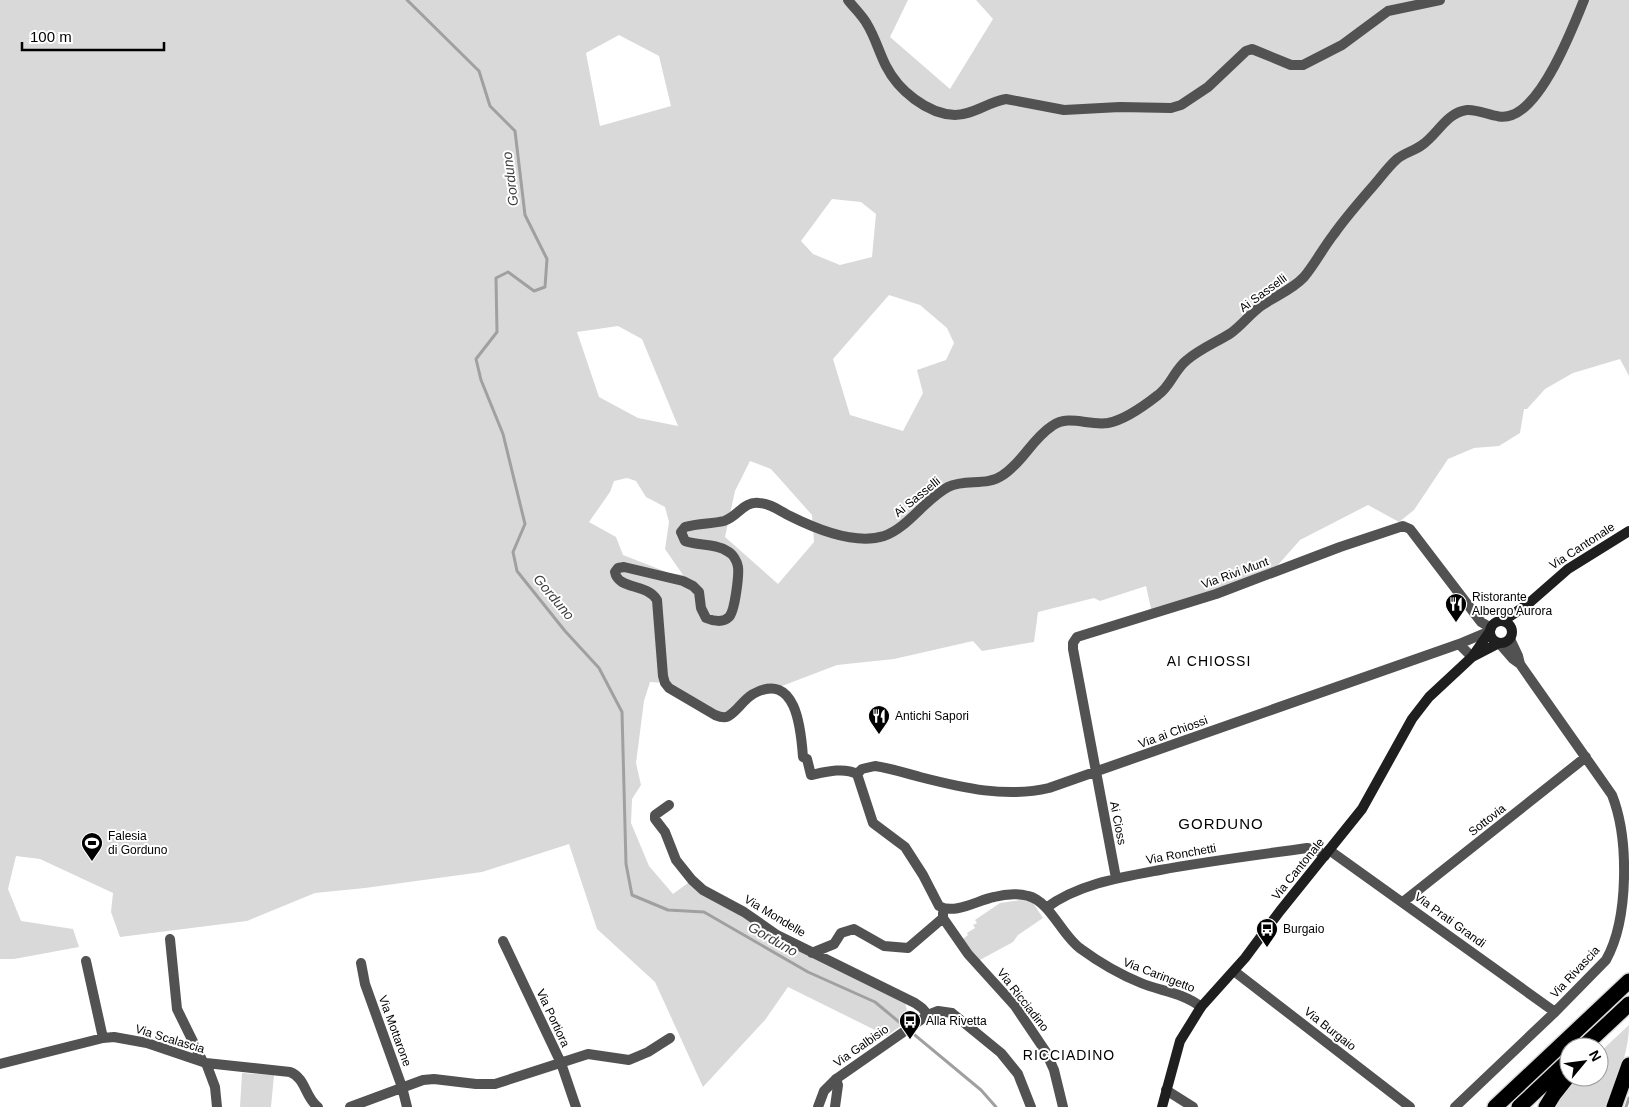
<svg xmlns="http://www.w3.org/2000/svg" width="1629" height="1107" font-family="Helvetica,sans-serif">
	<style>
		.green { fill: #d9d9d9; fill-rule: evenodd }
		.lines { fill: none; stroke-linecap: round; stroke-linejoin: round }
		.stream { stroke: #a0a0a0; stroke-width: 3 }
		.motorway-casing { stroke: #dbdbdb; stroke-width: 18 }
		.minor { stroke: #525252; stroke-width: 10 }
		.tertiary { stroke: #525252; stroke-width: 10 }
		.secondary { stroke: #1f1f1f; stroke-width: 10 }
		.motorway { stroke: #000; stroke-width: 15 }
		.labels { text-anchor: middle; stroke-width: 4; stroke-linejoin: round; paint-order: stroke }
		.street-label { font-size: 12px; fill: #000; stroke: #fff }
		.poi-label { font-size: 12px; fill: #000; stroke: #fff; text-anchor: start }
		.water-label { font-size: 14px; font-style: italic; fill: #414141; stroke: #fff }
		.neighbourhood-label { font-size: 14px; letter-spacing: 1px; fill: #000; stroke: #fff }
		.quarter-label { font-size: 15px; letter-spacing: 1px; fill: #000; stroke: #fff }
	</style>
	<rect width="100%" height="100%" fill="#fff"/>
	<path class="green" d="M 0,0 L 908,0 L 890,37 L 950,89 L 993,19 L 976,0 L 1629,0 L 1629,376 L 1620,359 L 1573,373 L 1545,389 L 1527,409 L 1524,409 L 1520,433 L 1499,446 L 1474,448 L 1448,459 L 1414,510 L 1399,522 L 1368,505 L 1300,540 L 1270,574 L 1152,613 L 1146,586 L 1100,601 L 1094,598 L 1038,612 L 1034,642 L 982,651 L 973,641 L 894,659 L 837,665 L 774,689 L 764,690 L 727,717 L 665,683 L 650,682 L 644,701 L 636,763 L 641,785 L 632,799 L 631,823 L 649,866 L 673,894 L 692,880 L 699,888 L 905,1002 L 909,1020 L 887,1036 L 788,987 L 765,1020 L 703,1087 L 655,982 L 597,929 L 569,844 L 482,872 L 365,888 L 315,893 L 247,921 L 120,937 L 111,912 L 113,893 L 40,859 L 16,856 L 8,889 L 21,921 L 73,929 L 79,947 L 14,959 L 0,959 ZM 619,35 L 659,56 L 671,106 L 600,126 L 586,53 ZM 832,199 L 861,202 L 876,214 L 872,257 L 840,265 L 813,254 L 801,241 ZM 889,295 L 920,305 L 947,328 L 954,343 L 946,360 L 917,370 L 923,393 L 903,431 L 850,415 L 833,359 ZM 618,326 L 642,339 L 678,426 L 638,418 L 599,397 L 577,332 ZM 750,461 L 771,469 L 812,515 L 814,542 L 778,584 L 725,537 L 735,491 ZM 627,478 L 636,481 L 646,497 L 665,507 L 669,522 L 665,549 L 683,575 L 669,573 L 623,555 L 616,537 L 589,522 L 610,492 L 614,481 Z
		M 1021,900 L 1033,903 L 1043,918 L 1018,935 L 1013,942 L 978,961 L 963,939 L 968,935 L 967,933 L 975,928 L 973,925 L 977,923 L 975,920 L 1000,903 Z
		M 1629,1025 C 1629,1053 1616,1081 1607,1107 L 1554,1107 L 1576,1077 L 1599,1077 L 1599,1053 Z
		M 242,1073 L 274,1075 L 271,1107 L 240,1107 Z"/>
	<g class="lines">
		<path class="stream" d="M 407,0 L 479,71 L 490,106 L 515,131 L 525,215 L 547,259 L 545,287 L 534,291 L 508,272 L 496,278 L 497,332 L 476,359 L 481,380 L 503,434 L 525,524 L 513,552 L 517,571 L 565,631 L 599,668 L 622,712 L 626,864 L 632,895 L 668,910 L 704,912 L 808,972 L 875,1002 L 981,1090 L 996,1107
			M 1626,1107 L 1629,1098"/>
		<g class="motorway-casing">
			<path id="motorway" d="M 1583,1047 L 1629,1004
				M 1495,1107 L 1629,981
				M 1519,1107 L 1569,1060
				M 1546,1107 L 1554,1094 L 1569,1075
				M 1614,1107 L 1629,1065"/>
		</g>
		<path class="minor" d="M 848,0 C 854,8 862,15 867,24 C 875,37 879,52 886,66 C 898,90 927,114 955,115 C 973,115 988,102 1006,99 L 1064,110 L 1120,107 L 1171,108 L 1181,105 L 1208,87 L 1246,51 L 1252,49 L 1291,65 L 1303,65 L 1342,45 L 1388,11 L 1440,0
			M 1510,639 L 1518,656 L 1520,664
			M 1459,644 L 1472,657
			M 857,774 L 862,769 L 875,766 C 890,768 905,773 920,777 C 963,788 1006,798 1049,788 L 1459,644 L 1490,631
			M 669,805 L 655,815 L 655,819 L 665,832 L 676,860 L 692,880 L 703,890 L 744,912 L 777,935 L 915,1003 L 922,1008 L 928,1015
			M 1329,850 L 1555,1012
			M 1116,878 L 1073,649 L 1073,643 L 1077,637 L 1216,594 L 1340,547 L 1403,526 L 1410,529 L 1481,622 L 1491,628
			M 1403,902 L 1586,757
			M 1046,908 C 1078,884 1122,877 1160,870 C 1209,861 1258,855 1307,848 L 1317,850 L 1325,856
			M 943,918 L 968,954 L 1015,1006 L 1046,1052 L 1054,1070 L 1063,1107
			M 170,939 L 177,1009 L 203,1062
			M 503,941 L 561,1063 L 576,1107
			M 812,953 L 834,944 L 841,933 L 854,929 L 884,946 L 908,948 L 943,918 L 943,913
			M 86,961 L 103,1038
			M 361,963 L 365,984 L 402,1087 L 407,1107
			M 1234,971 L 1410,1107
			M 1201,1007 C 1184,993 1160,991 1141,983 C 1119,974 1100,963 1081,949 C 1062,936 1050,901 1028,896 C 1017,893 1005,894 994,897 C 978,900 955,915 939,906 L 923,875 L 905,847 L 873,823 L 857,774 C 844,767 825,772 811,775 L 807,759 L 803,757 C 801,729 796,670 753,694 C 743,700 739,709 730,715 C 726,719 720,717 715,715 L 669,688 L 665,683 L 663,676 L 657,600 C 647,583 618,590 615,572 L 618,568 L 624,567 L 683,581 L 693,586 L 699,592 L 701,608 L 706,618 C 713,621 723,623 729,617 C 735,611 739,575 738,567 C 737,561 733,554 727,551 C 715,543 698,546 685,541 L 681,532 L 685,527 C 698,523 712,524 724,521 C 738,517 743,501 759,503 C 770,503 781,512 790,516 C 816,529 856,545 884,536 C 908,528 925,499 948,487 C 966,478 986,487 1003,475 C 1023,462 1032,439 1052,426 C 1069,414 1088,426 1108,423 C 1125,420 1144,406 1158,395 C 1171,386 1174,370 1187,360 C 1200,349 1217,342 1231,333 C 1242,325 1250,314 1261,306 C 1275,296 1292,290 1304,277 C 1315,264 1323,248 1334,234 C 1346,217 1360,201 1374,185 C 1381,177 1388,167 1397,159 C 1404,153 1414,151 1422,145 C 1437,135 1447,112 1467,110 C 1482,109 1497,121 1512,115 C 1543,104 1572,30 1584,0
			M 206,1063 L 215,1087 L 217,1107
			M 0,1064 L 103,1038 L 114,1037 L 147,1043 L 206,1063 L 290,1072 C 306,1078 305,1098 318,1107
			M 1166,1090 L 1193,1107
			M 350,1107 L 423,1080 L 434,1079 L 476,1084 L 495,1084 L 588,1054 L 629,1060 L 648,1052 L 670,1038
			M 835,1107 L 838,1085 L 836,1079
			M 1455,1107 L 1555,1012 L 1606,960 C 1629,919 1629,838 1612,795 L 1520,664 L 1513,659 L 1499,643"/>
		<path class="tertiary" d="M 818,1107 L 824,1091 L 836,1079 L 928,1015 L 938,1011 L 952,1013 L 1001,1053 L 1018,1074 L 1031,1107"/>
		<path class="secondary" d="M1490 632a11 11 0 1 1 22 0a11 11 0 1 1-22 0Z
			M 1503,621 L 1528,604 L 1568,569 L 1629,531
			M 1472,657 L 1490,631
			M 1162,1107 L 1180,1041 L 1201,1007 L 1245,958 L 1280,911 L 1362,809 L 1412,719 L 1429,697 L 1472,657 L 1499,643"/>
		<use href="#motorway" class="motorway"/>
	</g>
	<defs>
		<g id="restaurant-pin" transform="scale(1.125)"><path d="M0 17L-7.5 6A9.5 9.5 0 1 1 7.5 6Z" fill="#000" stroke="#fff"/><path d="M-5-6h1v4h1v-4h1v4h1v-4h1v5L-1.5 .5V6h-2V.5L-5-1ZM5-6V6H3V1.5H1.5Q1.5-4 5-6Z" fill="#fff"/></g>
		<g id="stadium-pin" transform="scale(1.125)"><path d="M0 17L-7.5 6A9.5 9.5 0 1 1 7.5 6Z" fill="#000" stroke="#fff"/><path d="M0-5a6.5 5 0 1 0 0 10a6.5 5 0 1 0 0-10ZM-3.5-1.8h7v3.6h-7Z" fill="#fff"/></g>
		<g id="bus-pin" transform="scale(1.125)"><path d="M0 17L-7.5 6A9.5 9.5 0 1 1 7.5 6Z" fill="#000" stroke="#fff"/><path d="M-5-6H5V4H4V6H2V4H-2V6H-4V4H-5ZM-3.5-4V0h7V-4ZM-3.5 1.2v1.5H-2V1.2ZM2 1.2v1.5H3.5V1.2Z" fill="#fff"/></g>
	</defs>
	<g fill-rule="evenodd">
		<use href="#restaurant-pin" x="1456" y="604"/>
		<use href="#restaurant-pin" x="879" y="716"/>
		<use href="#stadium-pin" x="92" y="843"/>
		<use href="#bus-pin" x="1267" y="929"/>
		<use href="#bus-pin" x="910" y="1021"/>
	</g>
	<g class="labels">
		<g class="street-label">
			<text transform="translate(1263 293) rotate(-36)" y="4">Ai Sasselli</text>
			<text transform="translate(917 497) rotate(-39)" y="4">Ai Sasselli</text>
			<text transform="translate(1582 546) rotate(-33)" y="4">Via Cantonale</text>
			<text transform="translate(1235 573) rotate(-20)" y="4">Via Rivi Munt</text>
			<text transform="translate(1173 732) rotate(-20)" y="4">Via ai Chiossi</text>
			<text transform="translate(1487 820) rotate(-38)" y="4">Sottovia</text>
			<text transform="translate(1118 823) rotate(79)" y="4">Ai Cioss</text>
			<text transform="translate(1181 854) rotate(-10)" y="4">Via Ronchetti</text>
			<text transform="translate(1298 869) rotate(-51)" y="4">Via Cantonale</text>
			<text transform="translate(775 916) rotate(31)" y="4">Via Mondelle</text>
			<text transform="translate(1450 920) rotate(36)" y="4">Via Prati Grandi</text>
			<text transform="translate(1575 972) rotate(-47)" y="4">Via Rivascia</text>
			<text transform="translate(1159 975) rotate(21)" y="4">Via Caringetto</text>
			<text transform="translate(1023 1000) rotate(52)" y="4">Via Ricciadino</text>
			<text transform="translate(553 1018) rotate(65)" y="4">Via Portiora</text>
			<text transform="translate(1330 1029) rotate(38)" y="4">Via Burgaio</text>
			<text transform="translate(395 1031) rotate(70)" y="4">Via Mottarone</text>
			<text transform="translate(170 1039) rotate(17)" y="4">Via Scalascia</text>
			<text transform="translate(861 1046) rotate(-35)" y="4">Via Galbisio</text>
		</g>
		<g class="poi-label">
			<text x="1472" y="601">Ristorante<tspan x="1472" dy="14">Albergo Aurora</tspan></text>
			<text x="895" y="720">Antichi Sapori</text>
			<text x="108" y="840">Falesia<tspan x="108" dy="14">di Gorduno</tspan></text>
			<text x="1283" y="933">Burgaio</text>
			<text x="926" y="1025">Alla Rivetta</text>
		</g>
		<g class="water-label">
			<text transform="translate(510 179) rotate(-97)" y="5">Gorduno</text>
			<text transform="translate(554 597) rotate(50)" y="5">Gorduno</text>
			<text transform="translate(773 939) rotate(30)" y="5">Gorduno</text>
		</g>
		<g class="neighbourhood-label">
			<text x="1209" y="666">AI CHIOSSI</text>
			<text x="1069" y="1060">RICCIADINO</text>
		</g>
		<g class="quarter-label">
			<text x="1221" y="829">GORDUNO</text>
		</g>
	</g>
	<g transform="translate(1584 1062) rotate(61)"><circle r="24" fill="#ffffff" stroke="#999999"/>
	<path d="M0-4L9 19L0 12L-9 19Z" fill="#000000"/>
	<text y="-8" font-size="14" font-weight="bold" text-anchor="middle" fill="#000000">N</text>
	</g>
	<path d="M22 42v8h142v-8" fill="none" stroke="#000000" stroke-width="2.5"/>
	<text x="30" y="42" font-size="15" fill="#000000" stroke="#ffffff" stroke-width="4" paint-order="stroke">100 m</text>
</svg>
